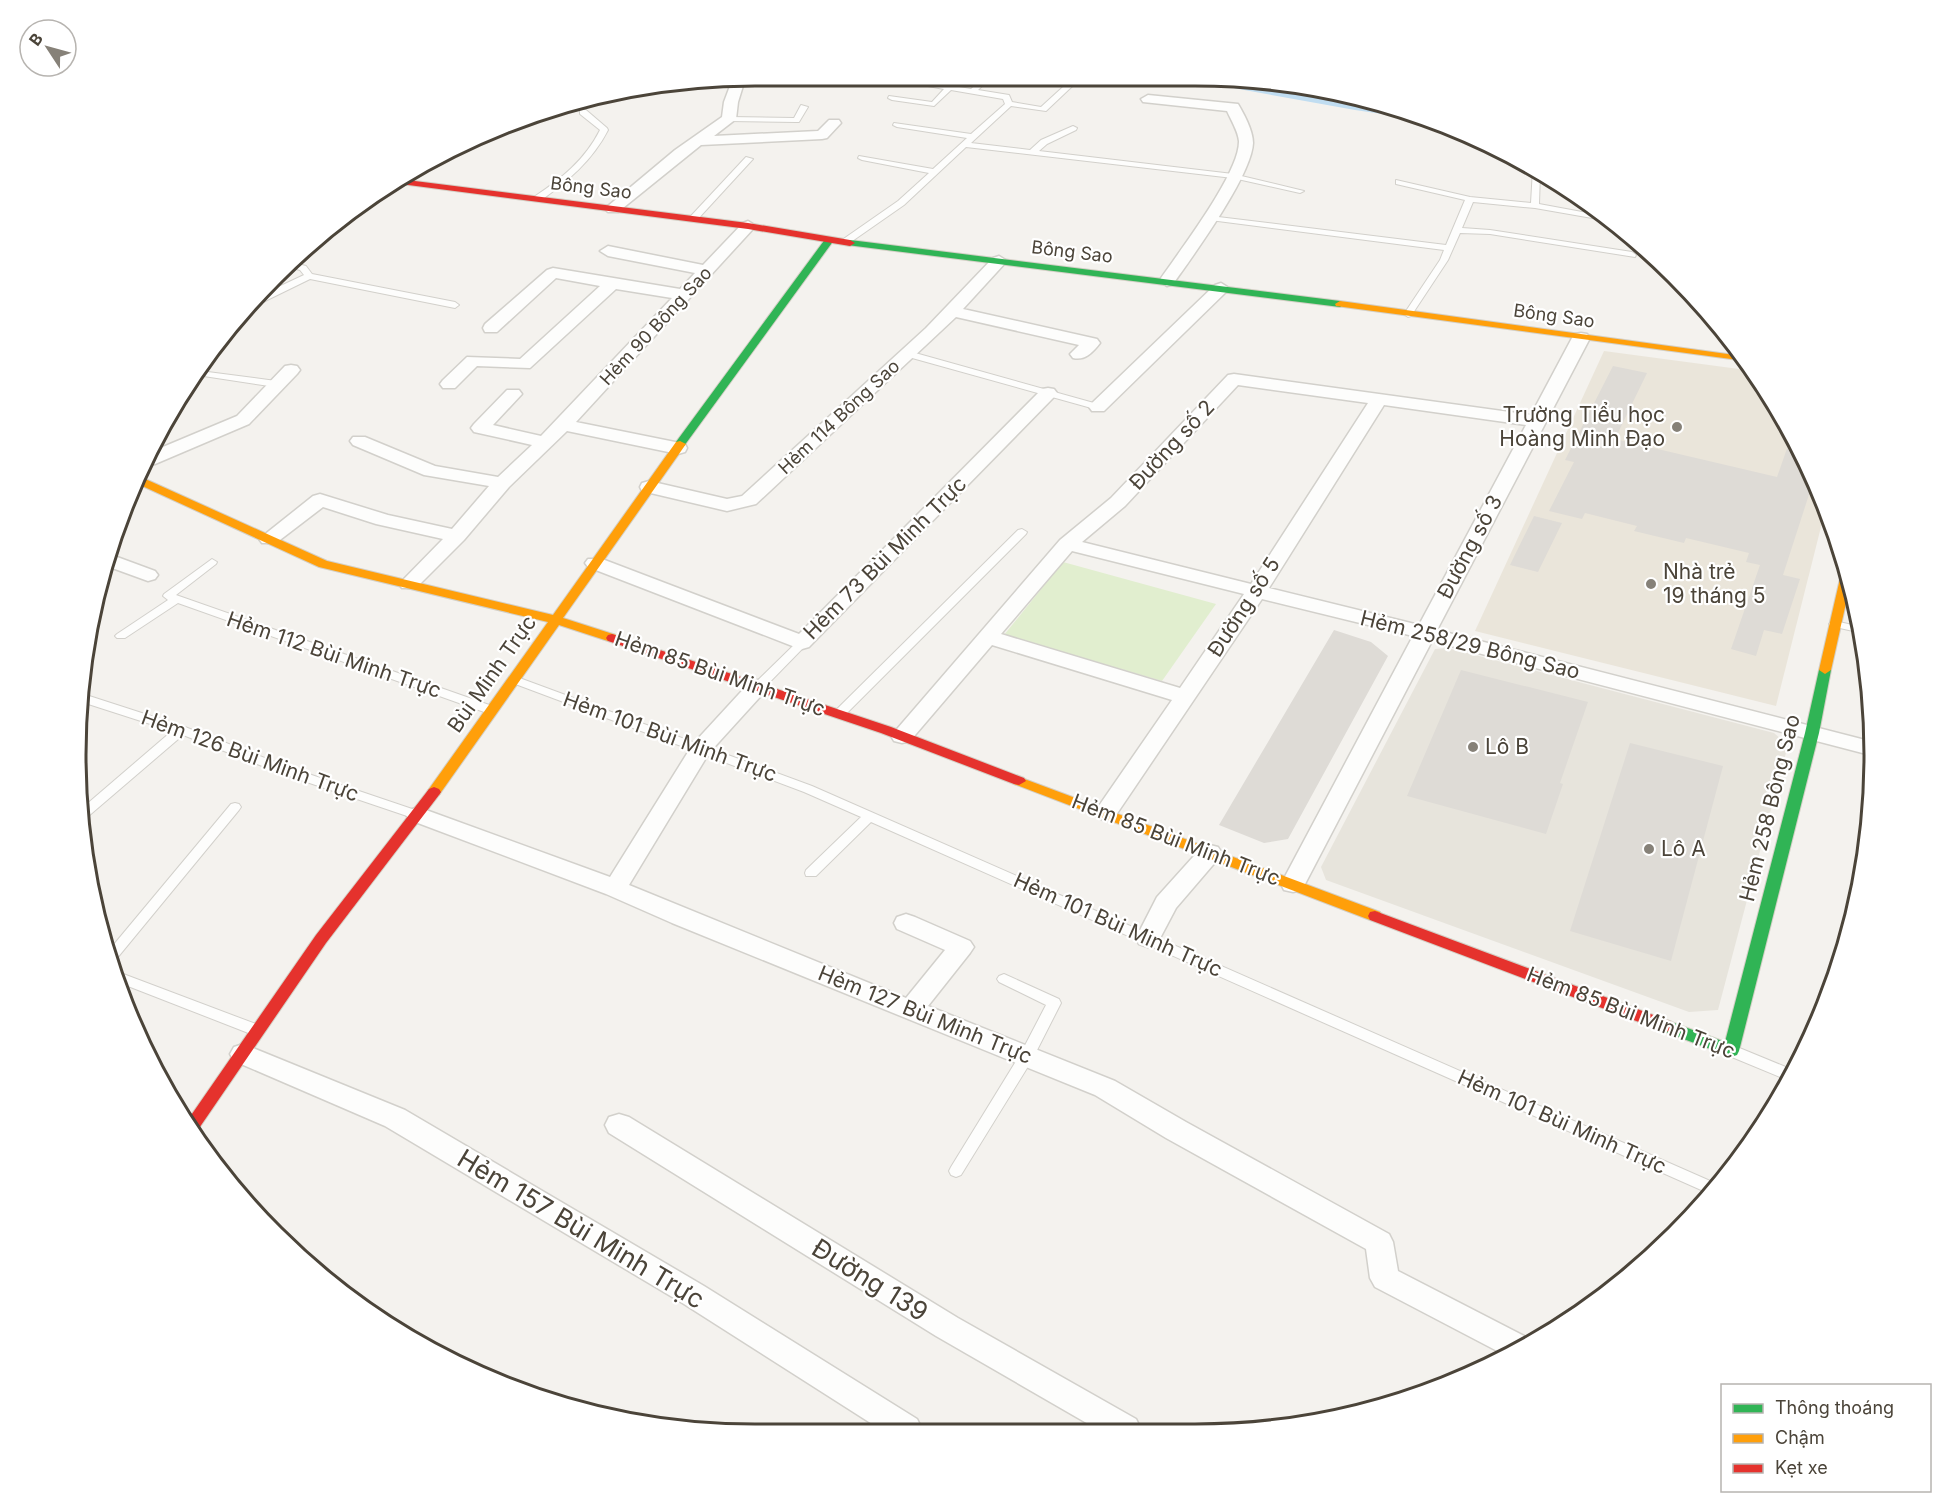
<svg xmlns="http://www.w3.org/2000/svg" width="1949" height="1510" font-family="Inter,sans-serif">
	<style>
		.residential { fill: #e7e4dc }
		.education { fill: #eae5da }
		.green { fill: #e1eecf }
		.water { fill: #c0ddf1 }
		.building { fill: #dedbd6 }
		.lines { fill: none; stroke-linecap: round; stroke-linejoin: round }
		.lane-casing { stroke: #d2d0cb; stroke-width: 2 }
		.street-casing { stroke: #d2d0cb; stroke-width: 3 }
		.fast-casing { stroke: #d3cfc5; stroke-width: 2 }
		.slow-casing { stroke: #d3cfc5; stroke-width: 2 }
		.jam-casing { stroke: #d3cfc5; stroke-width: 2 }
		.lane { fill: #fdfdfc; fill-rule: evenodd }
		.street { fill: #fdfdfc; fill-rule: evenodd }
		.fast { fill: #30b455; fill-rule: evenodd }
		.slow { fill: #ff9f0a; fill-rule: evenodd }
		.jam { fill: #e5322d; fill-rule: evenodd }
		.poi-dot { fill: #868178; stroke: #fff; stroke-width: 2 }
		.labels { text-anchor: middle; stroke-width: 4.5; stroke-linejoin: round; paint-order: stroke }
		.far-street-label { font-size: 18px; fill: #4b4439; stroke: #fff }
		.poi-label { font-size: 21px; fill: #4b4439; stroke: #fff; text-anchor: start }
		.street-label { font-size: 21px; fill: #4b4439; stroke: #fff }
		.near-street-label { font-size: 26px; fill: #4b4439; stroke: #fff }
		.rim { fill: none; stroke: #4b4439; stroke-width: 3 }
	</style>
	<rect width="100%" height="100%" fill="#f4f2ee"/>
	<path class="residential" d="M 1448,648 L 1774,733 L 1788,745 L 1718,1010 L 1689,1012 L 1326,880 L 1321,867 L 1435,649 Z"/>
	<path class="education" d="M 1604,351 L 1754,371 L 1822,495 L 1826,507 L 1776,706 L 1475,631 Z"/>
	<path class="green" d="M 1063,562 L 1216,604 L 1162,681 L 1004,635 Z"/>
	<path class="water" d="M 1167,76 L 1238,76 L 1370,98 L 1430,121 L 1355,110 Z"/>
	<path class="building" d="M 1613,366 L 1647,373 L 1615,439 L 1777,477 L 1791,437 L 1814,479 L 1783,575 L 1800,579 L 1782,634 L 1764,630 L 1756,656 L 1731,649 L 1760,565 L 1746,562 L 1749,553 L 1686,538 L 1684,543 L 1634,531 L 1637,526 L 1585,513 L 1582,519 L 1549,511 L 1574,462 L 1565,460 Z
		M 1534,516 L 1562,523 L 1538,572 L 1510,565 Z
		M 1334,630 L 1371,642 L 1388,656 L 1288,839 L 1264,843 L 1219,825 Z
		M 1461,670 L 1588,702 L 1560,783 L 1563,784 L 1546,834 L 1407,796 Z
		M 1630,743 L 1723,766 L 1671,961 L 1570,931 Z"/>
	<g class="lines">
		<g class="lane-casing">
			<path id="lane" d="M 869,75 L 888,75 L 971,89 L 985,76 L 992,76 L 978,90 L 1009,95 L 1012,102 L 1041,107 L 1075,76 L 1083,76 L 1046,111 L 1011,106 L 971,143 L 1030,150 L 1041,140 L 1073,126 L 1077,128 L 1076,130 L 1047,144 L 1039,151 L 1233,174 L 1304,191 L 1300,193 L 1233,178 L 966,147 L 904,205 L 848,244 L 842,244 L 842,240 L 898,201 L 929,173 L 862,160 L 858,158 L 859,156 L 933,169 L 967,138 L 897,127 L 893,125 L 894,123 L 971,134 L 1005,104 L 1003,99 L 951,90 L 934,106 L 892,100 L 888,98 L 889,96 L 932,102 L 944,89 Z
				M 801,105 L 808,107 L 799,122 L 796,122 L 729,121 L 725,119 L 729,117 L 794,118 Z
				M 580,110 L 586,110 L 607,128 L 608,130 C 592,161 568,181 540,201 L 534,201 L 534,197 C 561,179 585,160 600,130 L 580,114 Z
				M 746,157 L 753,159 L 696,221 L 690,221 L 690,217 Z
				M 1533,169 L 1540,173 L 1539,204 L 1609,217 L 1615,222 L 1535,208 L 1473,202 L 1462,228 L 1490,230 L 1632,252 L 1636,255 L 1635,257 L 1490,234 L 1460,233 L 1448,260 L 1411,316 L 1408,317 L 1404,314 L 1440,260 L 1444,250 L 1210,220 L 1206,218 L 1210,216 L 1446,245 L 1465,200 L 1396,184 L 1396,180 L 1470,197 L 1531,203 Z
				M 290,262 L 306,266 L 312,274 L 455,302 L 459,305 L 455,308 L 310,279 L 263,302 L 253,301 L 257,297 L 304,275 L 300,270 L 285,266 Z
				M 908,351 L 1101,405 L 1103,407 L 1098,410 L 1095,409 L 905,356 L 905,352 Z
				M 200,371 L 276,381 L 281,384 L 276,387 L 197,375 Z
				M 1022,529 L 1027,532 L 1026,534 L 843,717 L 835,717 L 833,714 L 835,711 L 1018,530 Z
				M 212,559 L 217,562 L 216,564 L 176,595 L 495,707 L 497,710 L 491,714 L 487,713 L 178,603 L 125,638 L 117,638 L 115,636 L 117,634 L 168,600 L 163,596 L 164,594 Z
				M 1835,621 L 1861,627 L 1862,633 L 1831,626 L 1829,624 L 1831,622 Z
				M 802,640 L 808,643 L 806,645 L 762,690 L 754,690 L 752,687 L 754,684 L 798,641 Z
				M 514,676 L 812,786 L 1717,1184 L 1709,1194 L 1708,1193 L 871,822 L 816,876 L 806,876 L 805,873 L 806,870 L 861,817 L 804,792 L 510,682 L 508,680 L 510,678 Z
				M 83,694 L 185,727 L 288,767 L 421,812 L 423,815 L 417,819 L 413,818 L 280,773 L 183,735 L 85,819 L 81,820 L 80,810 L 172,731 L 82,702 Z
				M 235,803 L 239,804 L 241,807 L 239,810 L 113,963 L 109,965 L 106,954 L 231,804 Z
				M 110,969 L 261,1026 L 263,1030 L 261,1034 L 256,1035 L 251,1034 L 115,981 Z
				M 1004,974 L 1059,999 L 1061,1003 L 1032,1060 L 961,1175 L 956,1177 L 951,1175 L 949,1171 L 951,1167 L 1021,1053 L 1046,1005 L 999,982 L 997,979 L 999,976 Z
				M 1732,1046 L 1737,1047 L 1793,1070 L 1788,1080 L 1785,1079 L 1727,1055 L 1725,1051 L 1727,1047 Z"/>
		</g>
		<g class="street-casing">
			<path id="street" d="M 746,76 L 738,102 L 736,119 L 714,136 L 818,131 L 829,120 L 839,120 L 841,123 L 827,138 L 822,139 L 701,145 L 618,212 L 608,212 L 605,209 L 608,206 L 675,150 L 722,117 L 724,102 L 733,78 Z
				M 1148,95 L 1238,104 C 1244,114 1253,131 1253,143 C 1252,175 1193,256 1173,284 L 1167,286 L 1159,281 C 1178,253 1240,173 1239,141 C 1238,131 1231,120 1227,111 L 1143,102 L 1141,99 Z
				M 748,221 L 756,226 L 753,229 L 576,422 L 685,444 L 687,448 L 685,452 L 678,454 L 567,431 L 509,487 L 464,540 L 416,588 L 402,588 L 399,584 L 443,539 L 376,524 L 323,507 L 276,543 L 262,543 L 259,539 L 313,496 L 320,494 L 388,515 L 452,529 L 489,486 L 424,475 L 353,445 L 350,441 L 353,437 L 365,437 L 435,466 L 498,477 L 532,445 L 474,432 L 471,428 L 474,424 L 507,390 L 519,390 L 522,394 L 493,425 L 541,436 L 672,298 L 616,289 L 530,368 L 477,366 L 455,388 L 443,388 L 440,384 L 443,380 L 467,357 L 520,359 L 600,286 L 556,278 L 497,332 L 485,332 L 483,328 L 485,324 L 547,270 L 553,268 L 680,289 L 695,273 L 608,256 L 600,251 L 608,246 L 703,265 L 743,223 Z
				M 999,256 L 1007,261 L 963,309 L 1097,339 L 1100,343 C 1093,352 1085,361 1073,358 L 1070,354 L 1079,345 L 956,317 L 756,504 L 727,511 L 642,491 L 640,487 L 642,483 L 649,481 L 727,499 L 742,496 L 926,328 L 993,258 Z
				M 1221,283 L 1229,288 L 1227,291 L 1104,411 L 1092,411 L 1089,407 L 1092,403 L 1215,285 Z
				M 1581,333 L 1587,334 L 1590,338 L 1437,630 L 1873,742 L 1874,756 L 1432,641 L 1305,884 L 1302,890 L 1293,892 L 1284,890 L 1281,884 L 1413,636 L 1262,599 L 1114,818 L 1106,821 L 1098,818 L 1094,813 L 1172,700 L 992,645 L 910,741 L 902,743 L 894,741 L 891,736 L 1060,540 L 1111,498 L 1228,375 L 1234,374 L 1531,415 L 1572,338 L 1575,334 ZM 1238,385 L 1368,403 L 1251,584 L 1082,542 L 1125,506 ZM 1384,405 L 1526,425 L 1419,625 L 1269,588 ZM 1072,551 L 1244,594 L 1180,688 L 1001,634 Z
				M 291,365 L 297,366 L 300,370 L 297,374 L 249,424 L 155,464 L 145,465 L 151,452 L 237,416 L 285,366 Z
				M 1048,388 L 1054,389 L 1057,393 L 1054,397 L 809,647 L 802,649 L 795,647 L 588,567 L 585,563 L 588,559 L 602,559 L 799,634 L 1042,389 Z
				M 109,554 L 155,571 L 158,575 L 155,579 L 148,581 L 104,565 Z
				M 758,680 L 766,682 L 769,687 L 709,753 L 629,885 L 906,998 L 945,950 L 897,929 L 894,923 L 897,917 L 906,914 L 915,917 L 970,941 L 974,947 L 970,953 L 928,1006 L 1115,1081 L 1186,1122 L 1389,1234 L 1393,1242 L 1398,1271 L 1528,1338 L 1529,1341 L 1503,1354 L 1375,1287 L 1370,1278 L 1366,1249 L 1166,1138 L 1095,1095 L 672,923 L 606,894 L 410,820 L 406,815 L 410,810 L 418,807 L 426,810 L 610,877 L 693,744 L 750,682 Z
				M 1210,845 L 1218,847 L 1222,853 L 1218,859 L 1176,908 L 1157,944 L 1148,947 L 1139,944 L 1136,938 L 1157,897 L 1202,847 Z
				M 243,1044 L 405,1110 L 704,1286 L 917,1419 L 922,1429 L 880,1429 L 684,1304 L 385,1126 L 234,1061 L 230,1054 L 234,1047 Z
				M 619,1114 L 629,1117 L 958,1318 L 1136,1419 L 1141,1429 L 1097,1429 L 936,1336 L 609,1133 L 605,1125 L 609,1117 Z"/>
		</g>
		<g class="fast-casing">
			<path id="fast" d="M 826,238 L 834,240 L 684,446 L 676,446 L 676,442 Z
				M 850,240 L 1340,301 L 1345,304 L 1340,307 L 847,245 L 847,241 Z
				M 1825,666 L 1831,670 L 1819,733 L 1739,1051 L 1737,1055 L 1731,1057 L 1660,1030 L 1658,1026 L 1660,1022 L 1666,1020 L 1725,1042 L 1805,733 L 1819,670 Z"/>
		</g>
		<g class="slow-casing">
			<path id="slow" d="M 1340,301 L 1742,356 L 1746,361 L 1336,306 L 1335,304 Z
				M 680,441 L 686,444 L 563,618 L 616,635 L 618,638 L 616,641 L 608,641 L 559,625 L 439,795 L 429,795 L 427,792 L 429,789 L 548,622 L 319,567 L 138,484 L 140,477 L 143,478 L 327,561 L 553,615 L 676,442 Z
				M 1842,570 L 1845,570 L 1850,585 L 1831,670 L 1825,674 L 1819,670 Z
				M 1019,777 L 1380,912 L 1382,916 L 1380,920 L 1370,920 L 1014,784 L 1012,781 L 1014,778 Z"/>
		</g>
		<g class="jam-casing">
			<path id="jam" d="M 399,179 L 748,223 L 850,240 L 855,243 L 850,246 L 748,229 L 393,183 Z
				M 612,634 L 891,727 L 1024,778 L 1026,781 L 1019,785 L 1014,784 L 881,733 L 608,641 L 606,638 L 608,635 Z
				M 434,787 L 439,789 L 441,792 L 439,795 L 326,943 L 193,1137 L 185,1124 L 316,935 L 429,789 Z
				M 1375,911 L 1672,1022 L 1674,1026 L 1672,1030 L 1666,1032 L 1660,1030 L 1370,920 L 1368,916 L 1370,912 Z"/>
		</g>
		<use href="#lane" class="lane"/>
		<use href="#street" class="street"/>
		<use href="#fast" class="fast"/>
		<use href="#slow" class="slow"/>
		<use href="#jam" class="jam"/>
	</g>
	<g class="poi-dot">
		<circle cx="1677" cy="427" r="6"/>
		<circle cx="1651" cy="584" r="6"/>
		<circle cx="1473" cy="747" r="6"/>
		<circle cx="1649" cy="849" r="6"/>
	</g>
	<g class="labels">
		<g class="far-street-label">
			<text transform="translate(591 188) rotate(7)" y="6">Bông Sao</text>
			<text transform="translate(1072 252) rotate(7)" y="6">Bông Sao</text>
			<text transform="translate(1554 316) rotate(8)" y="6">Bông Sao</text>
			<text transform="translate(656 326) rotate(-47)" y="6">Hẻm 90 Bông Sao</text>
			<text transform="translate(839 417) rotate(-43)" y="6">Hẻm 114 Bông Sao</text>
		</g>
		<g class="poi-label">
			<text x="1665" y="422" text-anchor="end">Trường Tiểu học<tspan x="1665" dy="24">Hoàng Minh Đạo</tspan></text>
			<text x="1663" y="579">Nhà trẻ<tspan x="1663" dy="24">19 tháng 5</tspan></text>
			<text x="1485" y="754">Lô B</text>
			<text x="1661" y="856">Lô A</text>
		</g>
		<g class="street-label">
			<text transform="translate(1172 445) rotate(-47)" y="7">Đường số 2</text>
			<text transform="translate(1470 547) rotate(-62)" y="7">Đường số 3</text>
			<text transform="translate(885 558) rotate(-45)" y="7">Hẻm 73 Bùi Minh Trực</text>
			<text transform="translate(1244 607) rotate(-57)" y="7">Đường số 5</text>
			<text transform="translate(1470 645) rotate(14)" y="7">Hẻm 258/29 Bông Sao</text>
			<text transform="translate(334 655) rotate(19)" y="7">Hẻm 112 Bùi Minh Trực</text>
			<text transform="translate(492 674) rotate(-55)" y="7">Bùi Minh Trực</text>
			<text transform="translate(720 674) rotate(19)" y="7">Hẻm 85 Bùi Minh Trực</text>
			<text transform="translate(670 737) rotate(20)" y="7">Hẻm 101 Bùi Minh Trực</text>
			<text transform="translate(250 756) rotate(20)" y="7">Hẻm 126 Bùi Minh Trực</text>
			<text transform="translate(1770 808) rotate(-76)" y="7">Hẻm 258 Bông Sao</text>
			<text transform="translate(1176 840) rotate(21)" y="7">Hẻm 85 Bùi Minh Trực</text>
			<text transform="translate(1118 925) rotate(24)" y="7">Hẻm 101 Bùi Minh Trực</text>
			<text transform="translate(1631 1013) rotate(21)" y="7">Hẻm 85 Bùi Minh Trực</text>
			<text transform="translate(925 1015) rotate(22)" y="7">Hẻm 127 Bùi Minh Trực</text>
			<text transform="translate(1562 1122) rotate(24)" y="7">Hẻm 101 Bùi Minh Trực</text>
		</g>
		<g class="near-street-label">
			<text transform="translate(581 1229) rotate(31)" y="9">Hẻm 157 Bùi Minh Trực</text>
			<text transform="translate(870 1280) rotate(32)" y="9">Đường 139</text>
		</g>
	</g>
	<path d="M0 0H1949V1510H0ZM755 86H1195A669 669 0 0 1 1864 755V755A669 669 0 0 1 1195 1424H755A669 669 0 0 1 86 755V755A669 669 0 0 1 755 86Z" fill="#fff" fill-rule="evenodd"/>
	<path class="rim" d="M755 86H1195A669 669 0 0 1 1864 755V755A669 669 0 0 1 1195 1424H755A669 669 0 0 1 86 755V755A669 669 0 0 1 755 86Z"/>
	<rect x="1721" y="1384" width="210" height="108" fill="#ffffff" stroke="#b7b4b0" stroke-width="1.5"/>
	<rect x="1733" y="1404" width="30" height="9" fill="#30b455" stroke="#b7b4b0" stroke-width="1.5"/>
	<text x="1775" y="1414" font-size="18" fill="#4b4439">Thông thoáng</text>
	<rect x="1733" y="1434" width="30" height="9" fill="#ff9f0a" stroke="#b7b4b0" stroke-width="1.5"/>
	<text x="1775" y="1444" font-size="18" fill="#4b4439">Chậm</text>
	<rect x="1733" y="1464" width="30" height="9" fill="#e5322d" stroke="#b7b4b0" stroke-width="1.5"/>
	<text x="1775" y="1474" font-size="18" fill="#4b4439">Kẹt xe</text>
	<g transform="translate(48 48) rotate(306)"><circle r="28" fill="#ffffff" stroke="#b7b4b0" stroke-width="1.5"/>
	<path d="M0-4.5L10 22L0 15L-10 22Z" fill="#868178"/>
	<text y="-9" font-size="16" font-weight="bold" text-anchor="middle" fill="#4b4439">B</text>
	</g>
</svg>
